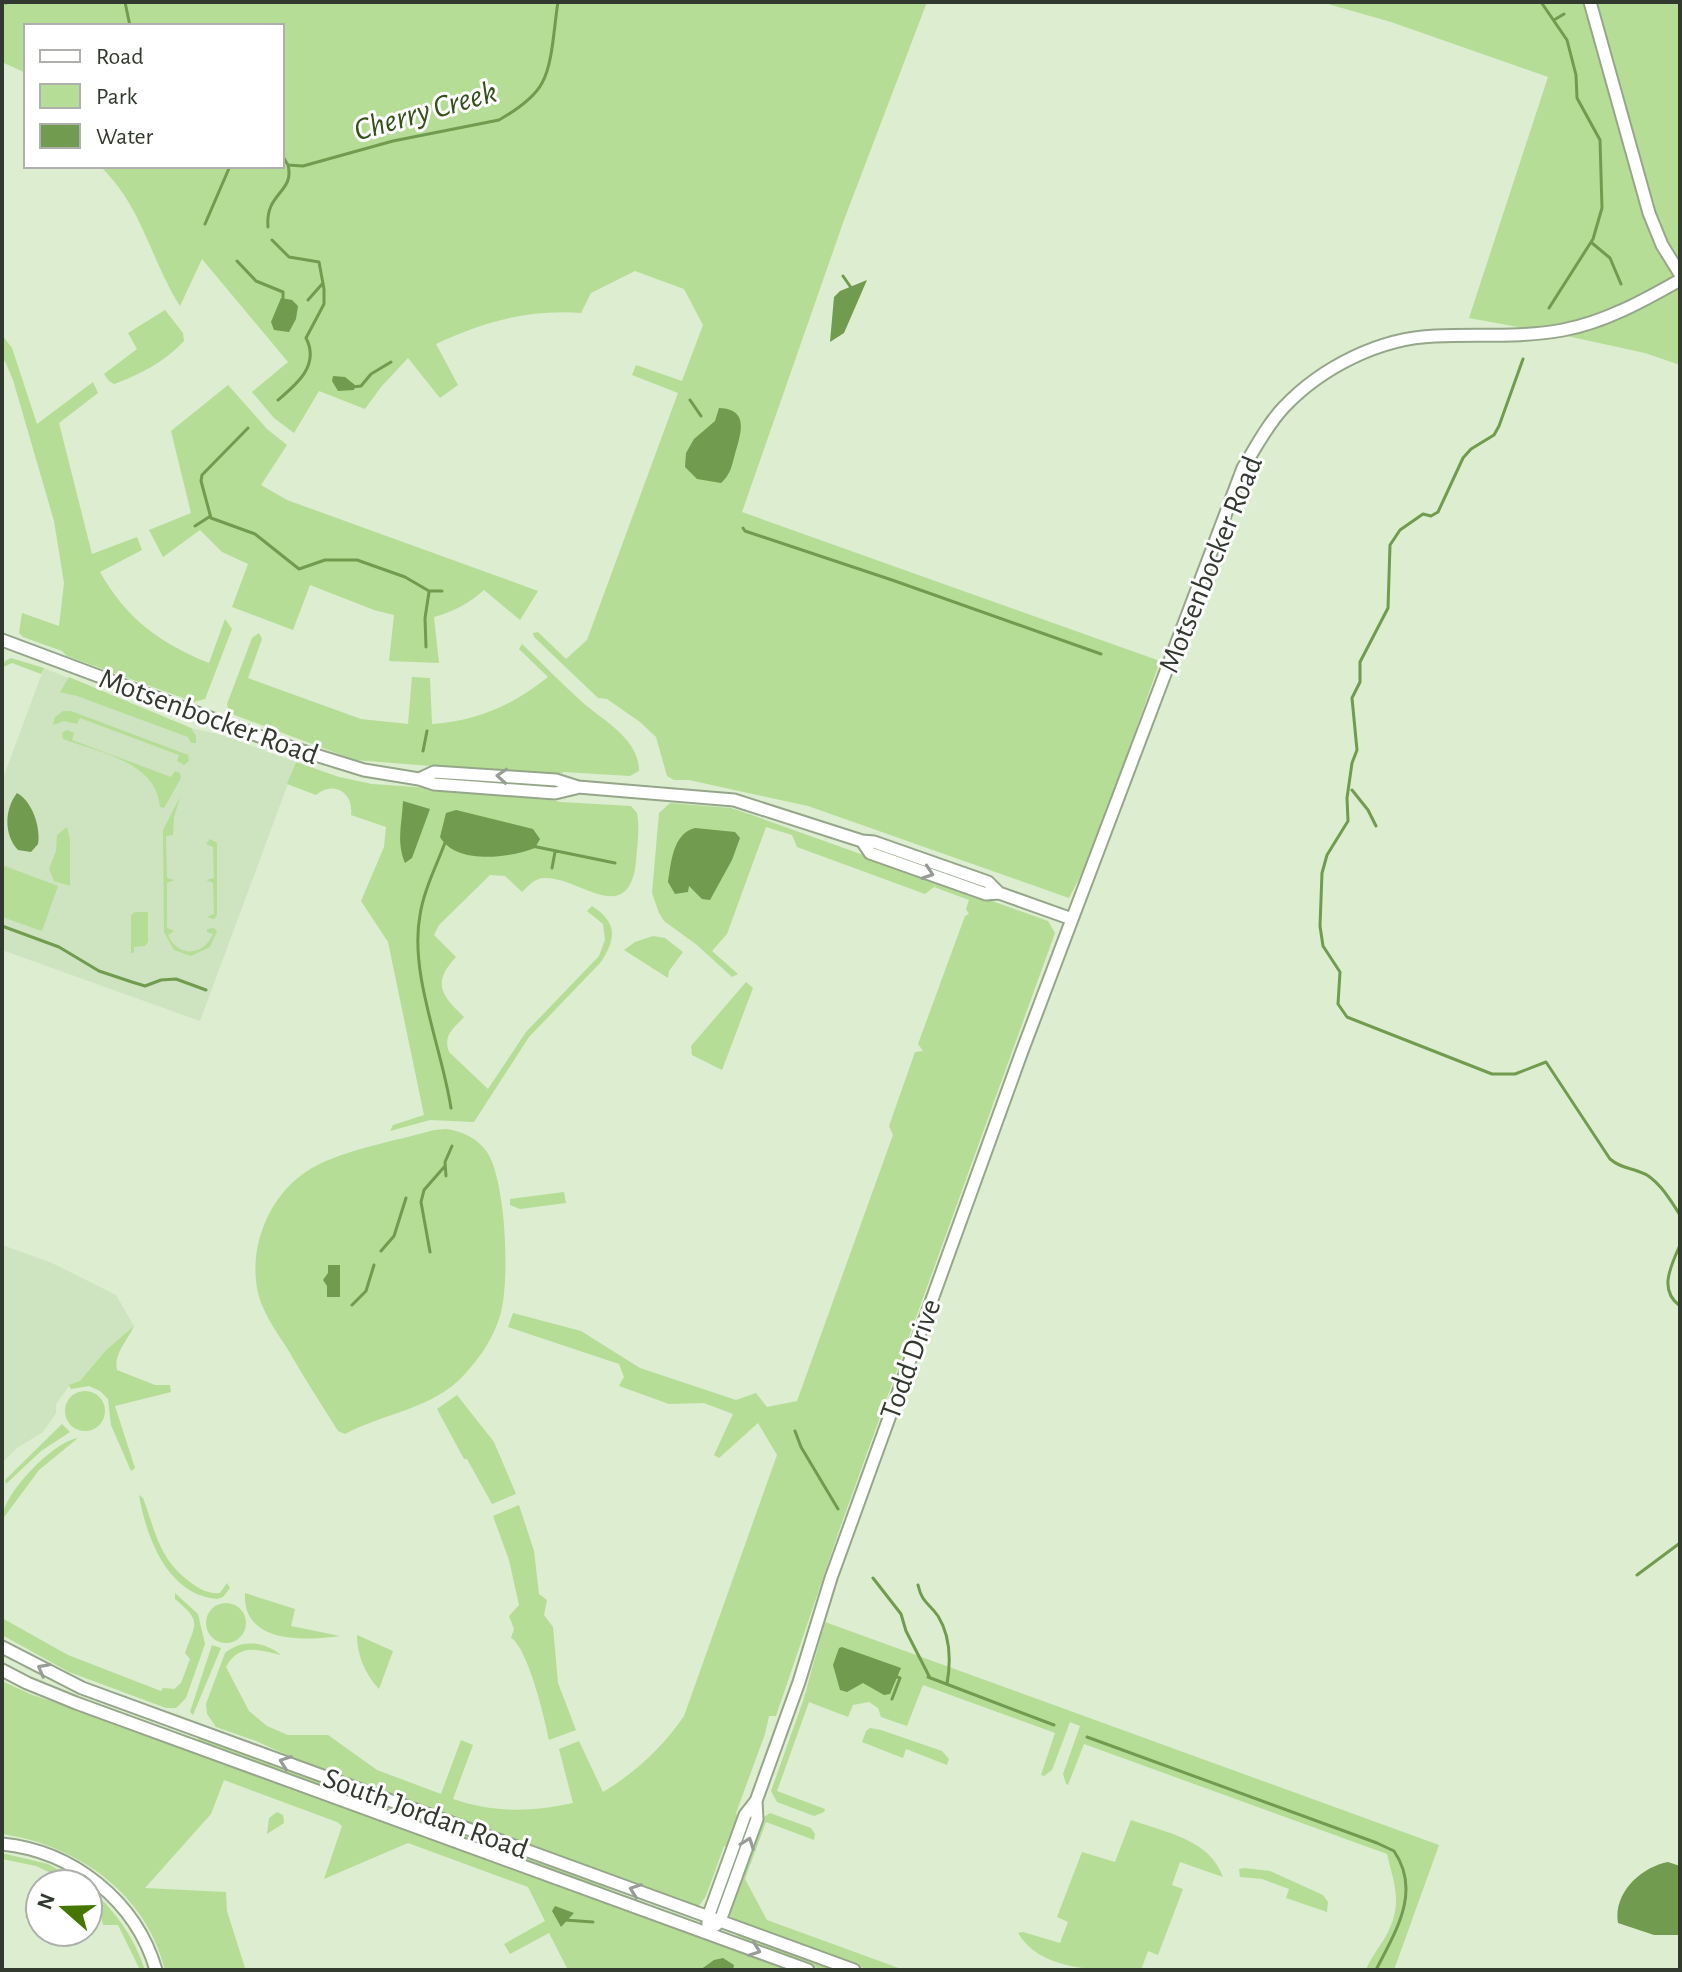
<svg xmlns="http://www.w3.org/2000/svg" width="1682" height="1972" font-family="'Alegreya Sans',sans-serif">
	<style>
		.built { fill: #cee3bf }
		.green { fill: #b5dd96 }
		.water { fill: #719b4e }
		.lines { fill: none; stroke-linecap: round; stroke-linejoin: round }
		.stream { stroke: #719b4e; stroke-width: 3 }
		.secondary-casing { stroke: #96a68a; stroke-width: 15 }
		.secondary { stroke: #fff; stroke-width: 11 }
		.oneway { stroke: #989c96 }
		.labels { text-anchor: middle; stroke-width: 6; stroke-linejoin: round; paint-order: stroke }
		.street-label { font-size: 30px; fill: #32392e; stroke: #fff }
		.water-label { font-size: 32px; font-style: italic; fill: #34511a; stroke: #fff }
	</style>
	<rect width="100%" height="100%" fill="#dcedd0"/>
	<path class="built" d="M 44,668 L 191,728 L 222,735 L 296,762 L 200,1021 L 2,950 L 2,781 Z
		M 2,1245 L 52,1263 L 116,1295 L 134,1326 L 106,1350 L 80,1381 L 69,1386 L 56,1404 L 56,1413 L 43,1432 L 17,1448 L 2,1463 Z"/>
	<path class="green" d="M 2,2 L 927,2 L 844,220 L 742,512 L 1160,661 L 1093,852 L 1069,898 L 808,806 L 689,780 L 674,780 L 667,776 L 656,737 L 640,722 L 607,699 L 598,698 L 534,637 L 533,633 L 538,632 L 566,659 L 587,640 L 678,393 L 632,375 L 636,365 L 682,381 L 703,325 L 684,289 L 635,271 L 591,293 L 581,313 C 529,309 482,322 436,344 L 458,385 L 440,398 L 408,358 L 381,387 L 365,409 L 319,391 L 294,433 L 274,418 L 252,392 L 288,362 L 202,259 L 180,306 C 149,257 144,209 100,166 L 282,166 L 282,26 L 26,26 L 26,73 L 4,63 L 2,66 Z
		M 1321,2 L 1680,2 L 1680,365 L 1645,353 L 1567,336 L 1469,318 L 1548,77 L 1391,22 Z
		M 165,310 L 183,333 L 184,341 C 164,362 141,374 114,384 L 109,381 L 104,374 L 137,349 L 128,333 Z
		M 2,335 L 12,348 L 37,424 L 93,382 L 98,393 L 59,423 L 92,554 L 137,537 L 142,550 L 100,572 C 126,618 159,643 209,663 L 225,619 L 232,629 L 205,699 L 194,702 L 67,656 L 62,651 L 23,637 L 19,633 L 22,613 L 59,626 L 64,583 L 54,521 L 13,380 L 5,361 L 2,362 Z
		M 228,385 L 267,429 L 287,445 L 261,485 L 287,500 L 538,591 L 520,620 L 484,590 C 468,604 455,611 434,617 L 439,663 L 389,661 L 394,615 L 374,610 L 310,585 L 293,630 L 232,607 L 248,564 L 222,552 L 200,530 L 163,557 L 149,530 L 191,513 L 171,431 Z
		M 259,633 L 262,639 L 248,678 L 361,719 L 408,724 L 412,677 L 430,678 L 432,724 C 478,721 513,705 548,677 L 519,649 L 522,644 C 542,663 561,683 581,701 C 603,721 639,738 639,771 L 630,776 L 564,772 L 556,776 L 355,760 L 229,713 L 227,704 L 252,638 Z
		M 11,658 L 44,668 L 41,674 L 12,663 L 3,667 L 5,661 Z
		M 69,677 L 191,728 L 196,736 L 196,743 L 191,743 L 188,737 L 77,696 L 60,692 Z
		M 63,711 L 71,711 L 188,755 L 189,761 L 184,765 L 177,761 L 179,755 L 80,718 L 77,724 L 64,721 L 53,725 L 55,717 Z
		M 67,730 L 74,733 L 72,740 L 171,777 L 175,771 L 180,773 L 181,778 L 164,808 L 160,807 C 156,761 100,753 63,739 L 62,733 Z
		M 296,762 L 339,777 L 372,784 L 516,794 L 561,802 L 631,806 L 637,813 C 640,829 637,846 636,862 C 628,930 578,875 543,878 C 534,879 528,886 522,892 L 505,876 L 490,875 L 439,925 L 434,935 L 456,957 C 431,984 442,995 464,1017 C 453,1029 443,1035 449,1052 L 488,1089 L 526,1032 L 599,956 L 605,940 L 603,924 L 587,911 L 592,906 C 618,923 616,938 601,962 L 529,1037 L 474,1122 L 430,1120 L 390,1131 L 393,1125 L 424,1115 L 388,942 L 361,901 L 384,847 L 386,827 L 351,815 C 354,793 334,780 316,795 L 287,784 Z
		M 180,797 L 174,817 L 173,835 L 166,836 L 167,878 L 174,880 L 167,883 L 167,928 L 174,931 L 168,935 C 178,958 204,956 213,934 L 207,932 L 207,929 L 214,928 L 217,931 L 210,947 L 191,956 L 174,950 L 164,932 L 163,830 Z
		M 670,803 L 731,808 L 749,814 L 1048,921 L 1055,933 L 841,1525 L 776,1716 L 769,1716 L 765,1734 L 736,1813 L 738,1818 L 729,1846 L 724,1846 L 706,1896 L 698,1907 L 323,1771 L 256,1741 L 216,1727 L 207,1714 L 206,1704 L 225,1653 C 242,1638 265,1642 281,1655 C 260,1650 239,1642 226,1667 L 249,1711 L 267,1726 L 288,1735 L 328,1735 L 377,1770 L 441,1794 L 461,1740 L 473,1745 L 453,1799 C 494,1813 531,1812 573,1803 L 559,1749 L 579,1741 L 603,1792 C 636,1772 662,1748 684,1716 L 777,1455 L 758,1423 L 719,1458 L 714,1455 L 733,1414 L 704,1403 L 669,1404 L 619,1386 L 624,1377 L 619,1364 L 508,1327 L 513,1313 L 581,1331 L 640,1368 L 736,1400 L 756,1393 L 767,1407 L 797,1401 L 893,1135 L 889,1126 L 915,1052 L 923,1051 L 918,1044 L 965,916 L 969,914 L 966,909 L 969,900 L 934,887 L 925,894 L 797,847 L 792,835 L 766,827 L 727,934 L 712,951 L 738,974 L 732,977 L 697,945 L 664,921 L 659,913 L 652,893 L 659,813 Z
		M 67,827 L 70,839 L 70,886 L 54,881 L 49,869 L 56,851 L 57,835 Z
		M 210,839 L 217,843 L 217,915 L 214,919 L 207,917 L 214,914 L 213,883 L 206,880 L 214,878 L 213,847 L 206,844 Z
		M 2,865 L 58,886 L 42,931 L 2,917 Z
		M 135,912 L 148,912 L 148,942 L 145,946 L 134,947 L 134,953 L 131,953 L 131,915 Z
		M 653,936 L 665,938 L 683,952 L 669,971 L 668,978 L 624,950 L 635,942 Z
		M 746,982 L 753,988 L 722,1070 L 692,1055 L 691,1046 Z
		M 446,1129 C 462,1131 477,1138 487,1152 C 506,1180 511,1286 499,1319 C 492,1340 479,1359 464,1375 C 433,1409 384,1413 345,1434 L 338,1431 C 321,1404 303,1376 287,1348 C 277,1333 266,1317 260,1300 C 245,1252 268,1193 312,1168 C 346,1149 396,1141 434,1130 Z
		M 564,1192 L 566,1203 L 520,1209 L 510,1205 L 510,1199 Z
		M 134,1326 C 128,1340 113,1354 117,1370 L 155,1385 L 170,1385 L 171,1392 L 115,1406 L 135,1468 L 131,1471 L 111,1425 L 108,1399 L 100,1391 L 89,1386 L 71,1389 L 69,1385 L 80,1381 L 106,1350 Z
		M65 1411a20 20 0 1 1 40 0a20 20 0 1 1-40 0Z
		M 457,1395 L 494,1442 L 516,1494 L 492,1504 L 467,1459 L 464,1459 L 437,1409 Z
		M 62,1424 L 70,1432 L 41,1451 L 6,1484 L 5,1480 Z
		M 78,1438 L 39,1470 L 2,1520 C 2,1494 53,1442 78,1438 Z
		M 139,1495 L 143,1498 C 156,1533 159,1559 190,1582 C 199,1589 208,1594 220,1593 L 227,1583 L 230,1588 L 223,1597 L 217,1599 C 167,1595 146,1536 139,1495 Z
		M 519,1505 L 534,1551 L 539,1594 L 547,1600 L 544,1615 L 553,1627 L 558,1683 L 576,1730 L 549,1740 C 545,1719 528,1648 511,1638 L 514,1629 L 509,1616 L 519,1605 L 509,1560 L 493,1516 Z
		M 175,1593 L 198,1614 L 205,1644 L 186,1698 L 176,1708 L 166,1708 L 69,1672 L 2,1635 L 2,1618 L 68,1655 L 161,1691 L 163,1688 L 174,1689 L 181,1683 L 190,1659 L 185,1653 C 196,1622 202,1622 175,1599 Z
		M 245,1593 L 295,1609 L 291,1626 L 340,1636 C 305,1641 242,1644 245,1593 Z
		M206 1623a20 20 0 1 1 40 0a20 20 0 1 1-40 0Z
		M 825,1622 L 1439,1845 L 1394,1970 L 1366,1970 C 1371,1957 1379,1948 1386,1936 C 1403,1904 1395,1887 1387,1854 L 1084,1744 L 1068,1785 L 1066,1784 L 1063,1774 L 1080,1726 L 1070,1722 L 1052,1770 L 1044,1776 L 1041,1775 L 1055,1733 L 923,1685 L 907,1726 L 881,1717 L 878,1708 L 869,1702 L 853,1705 L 848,1717 L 809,1702 L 777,1791 L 825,1809 L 824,1812 L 814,1816 L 777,1802 L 771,1791 L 803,1701 Z
		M 357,1635 L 393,1651 L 379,1689 C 365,1674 357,1655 357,1635 Z
		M 212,1645 L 221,1648 L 193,1715 L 190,1712 Z
		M 2,1681 L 30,1694 L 117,1724 L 791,1970 L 568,1970 L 549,1933 L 510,1954 L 504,1944 L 545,1921 L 528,1887 L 408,1843 L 324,1879 L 342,1826 L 337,1822 L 224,1780 L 211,1814 L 145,1888 L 226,1892 L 227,1911 L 245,1968 L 165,1970 C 146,1893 77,1845 2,1834 Z
		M 870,1728 L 881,1730 L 942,1751 L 949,1759 L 947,1765 L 906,1749 L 903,1758 L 862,1742 L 866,1731 Z
		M 198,1735 L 635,1896 L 580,1881 L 198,1742 Z
		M 277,1812 L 283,1815 L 284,1823 L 267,1834 L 269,1818 Z
		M 770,1813 L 811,1828 L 815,1834 L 814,1840 L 766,1822 L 745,1879 L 767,1920 L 904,1970 L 869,1970 L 736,1921 L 730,1916 L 729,1909 L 761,1819 Z
		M 1131,1820 C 1164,1832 1210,1839 1223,1877 L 1180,1862 L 1172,1885 L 1183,1889 L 1158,1955 L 1148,1951 L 1141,1970 C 1098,1970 1041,1972 1018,1933 L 1023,1932 L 1060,1943 L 1068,1922 L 1057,1917 L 1082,1852 L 1115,1862 Z
		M 2,1853 L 48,1864 L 84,1884 L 74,1884 L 36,1866 L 2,1859 Z
		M 1244,1868 L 1270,1871 L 1323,1895 L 1328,1902 L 1327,1912 L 1286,1898 L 1289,1889 L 1262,1879 L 1240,1877 L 1239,1869 Z
		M 88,1887 C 115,1910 134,1937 145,1970 L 140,1970 L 118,1925 L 103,1925 L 99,1908 L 88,1902 Z
		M 736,1932 L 838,1970 C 809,1970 761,1951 736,1935 Z"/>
	<path class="water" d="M 867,280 L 844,333 L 830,342 L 834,297 L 840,291 Z
		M 281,298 L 292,300 L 298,306 L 296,319 L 289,332 L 274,330 L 271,322 Z
		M 333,376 L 345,377 L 355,385 L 354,390 L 338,391 L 332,381 Z
		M 719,408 C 747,409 742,429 737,447 C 732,462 733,472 721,483 L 697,479 L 685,467 L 686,453 L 694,439 L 715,421 Z
		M 17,793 C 32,801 41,827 38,844 L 31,852 L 18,850 C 4,835 4,810 17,793 Z
		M 403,801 L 430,809 L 412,858 L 405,863 C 396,841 402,824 403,801 Z
		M 456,810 L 533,829 L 540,839 L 535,848 C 510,858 456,865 440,837 L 446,813 Z
		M 695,828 L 735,832 L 740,838 L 732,860 L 710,900 L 702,899 L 689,886 L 688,892 L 675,894 L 668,882 C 671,863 673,833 695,828 Z
		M 328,1265 L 340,1265 L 340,1297 L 327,1297 L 327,1286 L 323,1280 L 328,1273 Z
		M 842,1647 L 901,1668 L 890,1694 L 884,1695 L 863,1683 L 847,1692 L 840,1690 L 833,1665 L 839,1648 Z
		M 1668,1862 L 1680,1866 L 1680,1935 L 1654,1935 L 1618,1923 C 1613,1893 1641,1867 1668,1862 Z
		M 555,1906 L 574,1913 L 561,1927 L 552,1911 Z
		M 723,1958 L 734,1965 L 733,1970 L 700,1970 L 714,1960 Z"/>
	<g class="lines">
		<path class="stream" d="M 125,2 L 130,26
			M 1541,2 L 1567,40 L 1576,75 L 1577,98 L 1600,140 L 1602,208 L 1593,239 L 1549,308
			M 6,3 L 7,2
			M 1554,20 L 1564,14
			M 282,155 L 288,165 L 303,166 L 393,141 L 499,120 C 513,112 534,98 542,83 C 553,64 554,25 558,2
			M 205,224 L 230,166
			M 268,227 C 265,192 295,193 288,165
			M 272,240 L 289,257 L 319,262 L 324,289 L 324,304 L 306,338 C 320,365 297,384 278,400
			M 1592,243 L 1610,258 L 1621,284
			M 237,261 L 256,281 L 283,292 L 283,298
			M 843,276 L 852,289
			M 308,300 L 323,283
			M 1523,359 L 1499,426 L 1494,435 L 1471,449 L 1463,458 L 1438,512 L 1431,516 L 1423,514 L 1400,530 L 1390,545 L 1388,608 L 1360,662 L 1360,682 L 1352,698 L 1357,750 L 1352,763 L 1347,798 L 1348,821 L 1327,855 L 1322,873 L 1320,926 L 1323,946 L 1340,972 L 1338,1004 L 1347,1017 L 1492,1074 L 1515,1074 L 1546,1062 L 1610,1159 C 1621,1168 1627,1167 1640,1172 C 1657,1177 1671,1201 1680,1215
			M 352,387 L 361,386 L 371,374 L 391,362
			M 690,400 L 701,416
			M 248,428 L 202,475 L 201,481 L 211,518 L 255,534 L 299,569 L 325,560 L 357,560 L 405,577 L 429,591 L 442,591
			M 195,526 L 209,517
			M 743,528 L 745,531 L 892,580 L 1101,654
			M 426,647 L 425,618 L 429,592
			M 423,751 L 427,731
			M 1352,790 L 1368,810 L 1376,826
			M 446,840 C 437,865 424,889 420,915 C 409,974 442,1048 451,1108
			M 532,846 L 615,863
			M 552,868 L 555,852
			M 2,926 L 59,947 L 99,971 L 132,982 L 145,986 L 161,980 L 176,979 L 206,990
			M 446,1176 L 445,1162 L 452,1146
			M 1680,1245 C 1671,1266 1658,1290 1680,1306
			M 381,1251 L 394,1236 L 406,1198
			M 430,1252 L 421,1202 L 424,1190 L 445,1166
			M 352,1305 L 366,1291 L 374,1265
			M 795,1431 L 801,1447 L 838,1509
			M 1637,1575 L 1680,1543
			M 873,1578 L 901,1614 L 906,1631 L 930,1678
			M 918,1585 C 922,1603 929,1603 938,1616 C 951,1637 951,1661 947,1684
			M 928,1677 L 1054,1725
			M 892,1699 L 900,1678 L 894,1676
			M 1087,1737 L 1377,1843 L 1394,1851 C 1422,1892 1395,1932 1376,1970
			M 565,1920 L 593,1922"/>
		<g class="secondary-casing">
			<path id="secondary" d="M 1590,2 L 1649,213 L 1662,245 L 1680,274
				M 2,640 L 283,745 L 364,770 L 419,779 L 434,784 L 555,793 L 576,788
				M 419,779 L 434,772 L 556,780 L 578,787 L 734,800 L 862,841 L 874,842 L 988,882 L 999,893 L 1072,919
				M 862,841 L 870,853 L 986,894 L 999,893
				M 2,1647 L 82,1688 L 854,1970
				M 2,1670 L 27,1683 L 76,1703 L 808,1970
				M 2,1844 C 73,1851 136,1901 156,1970
				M 716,1925 L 720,1921 L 757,1819 L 756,1801
				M 708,1933 L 708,1917 L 745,1815 L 756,1801 L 799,1682 L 831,1578 L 1021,1054 L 1243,468 C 1256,447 1267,425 1284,407 C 1322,367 1380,338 1435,336 C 1478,334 1520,338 1563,330 C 1605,322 1643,301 1680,280"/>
		</g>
		<use href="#secondary" class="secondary"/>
	</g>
	<defs><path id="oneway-chevron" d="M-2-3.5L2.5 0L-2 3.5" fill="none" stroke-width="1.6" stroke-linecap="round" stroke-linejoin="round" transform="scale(2)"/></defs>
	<g class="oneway">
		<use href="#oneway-chevron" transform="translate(502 776) rotate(-176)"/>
		<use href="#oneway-chevron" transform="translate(928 873) rotate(19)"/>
		<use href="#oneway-chevron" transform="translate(43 1669) rotate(-152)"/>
		<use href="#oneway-chevron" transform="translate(285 1762) rotate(-160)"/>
		<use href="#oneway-chevron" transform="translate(748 1843) rotate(-70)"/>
		<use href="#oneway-chevron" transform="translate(635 1890) rotate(-160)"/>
		<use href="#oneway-chevron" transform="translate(755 1950) rotate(20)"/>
	</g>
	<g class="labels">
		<g class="street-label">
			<text transform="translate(1210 564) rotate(-68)" y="10">Motsenbocker Road</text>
			<text transform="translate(209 716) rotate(20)" y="10">Motsenbocker Road</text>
			<text transform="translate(910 1359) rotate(-70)" y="10">Todd Drive</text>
			<text transform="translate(426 1813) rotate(20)" y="10">South Jordan Road</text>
		</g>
		<g class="water-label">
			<text transform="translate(425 110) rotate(-16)" y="11">Cherry Creek</text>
		</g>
	</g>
	<rect width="1682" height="1972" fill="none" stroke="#32392e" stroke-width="8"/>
	<rect x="24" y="24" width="260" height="144" fill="#ffffff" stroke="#adb0ab" stroke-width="2"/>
	<rect x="40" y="50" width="40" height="12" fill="#ffffff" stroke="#adb0ab" stroke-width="2"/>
	<text x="96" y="64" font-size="24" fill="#32392e">Road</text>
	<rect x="40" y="84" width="40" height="24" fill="#b5dd96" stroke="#adb0ab" stroke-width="2"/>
	<text x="96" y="104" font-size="24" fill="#32392e">Park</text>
	<rect x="40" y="124" width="40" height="24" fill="#719b4e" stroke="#adb0ab" stroke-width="2"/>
	<text x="96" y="144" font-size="24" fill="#32392e">Water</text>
	<g transform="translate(64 1908) rotate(290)"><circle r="38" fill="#ffffff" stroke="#adb0ab" stroke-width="2"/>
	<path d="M0-6L14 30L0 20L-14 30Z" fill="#447600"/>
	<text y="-12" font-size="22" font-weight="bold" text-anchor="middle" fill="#32392e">N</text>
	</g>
</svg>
